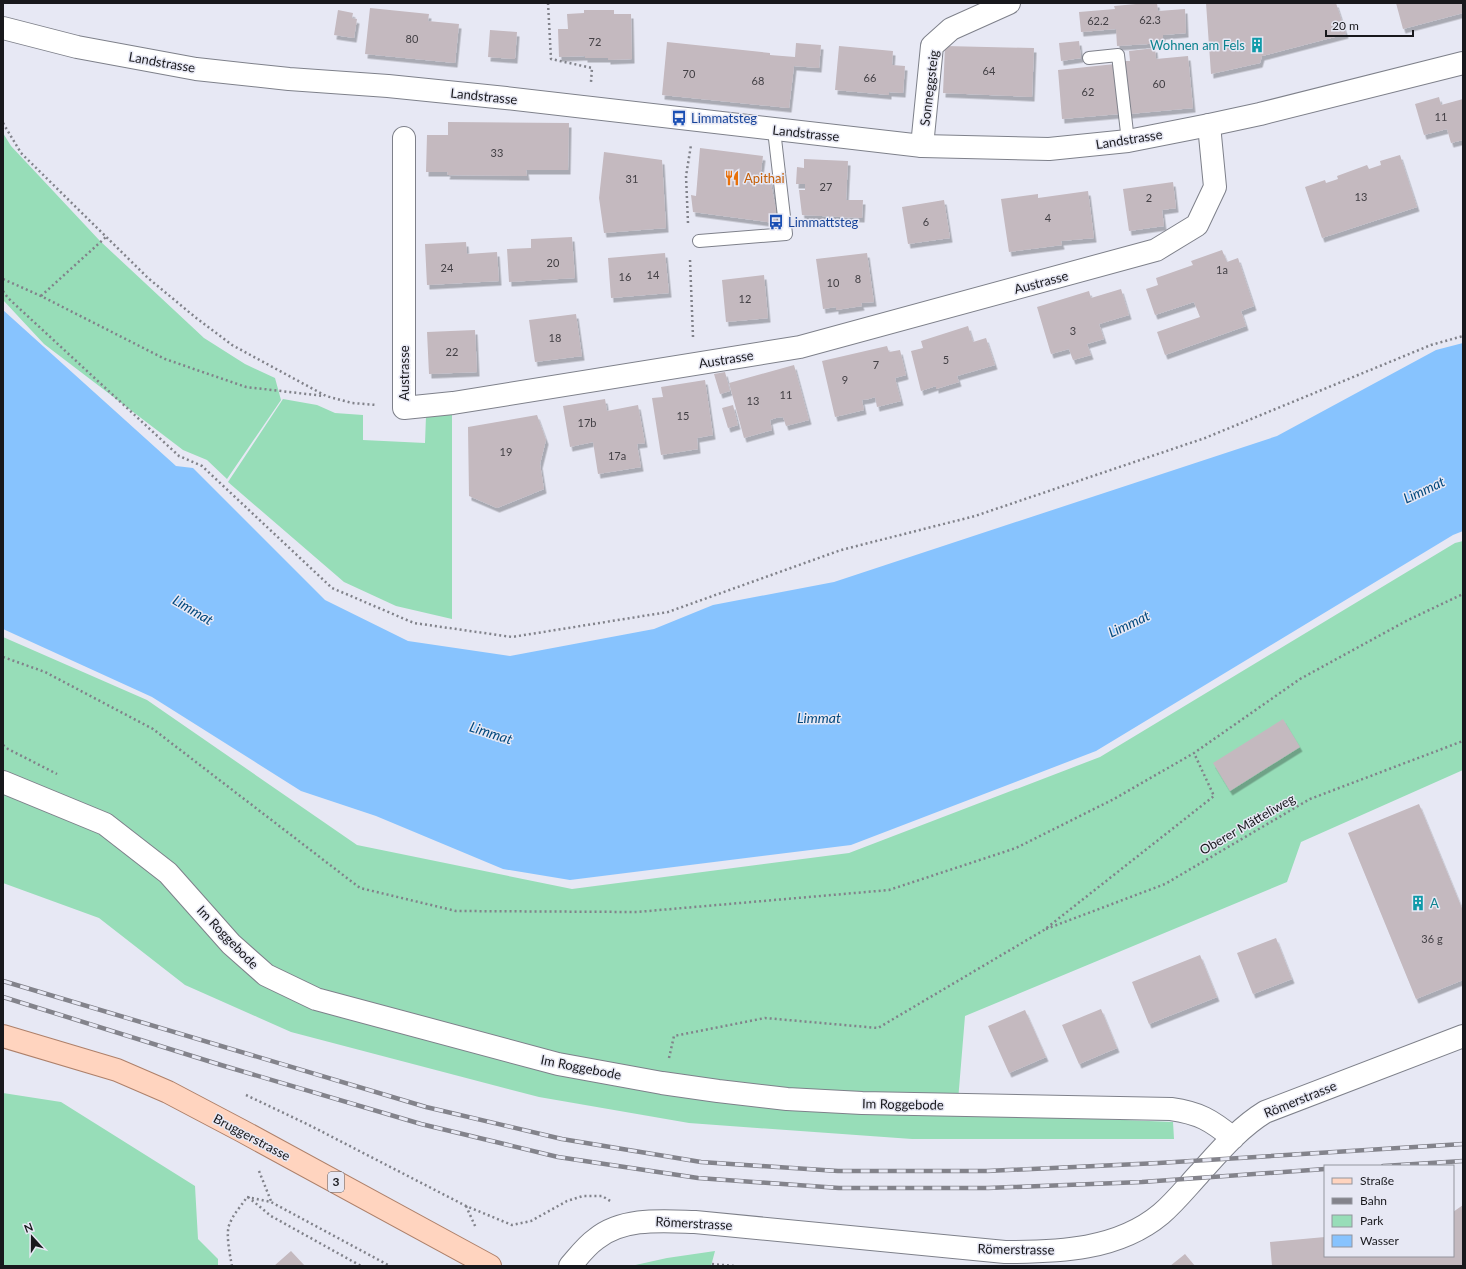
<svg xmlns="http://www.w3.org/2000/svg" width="1466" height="1269" font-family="Lato,sans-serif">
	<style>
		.green { fill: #97ddb8 }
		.water { fill: #87c3fe }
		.building { fill: #c4b9bf; filter: url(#shadow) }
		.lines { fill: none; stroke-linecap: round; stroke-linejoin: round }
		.lane-casing { stroke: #7e808a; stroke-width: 14 }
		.street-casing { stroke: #7e808a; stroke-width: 24 }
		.secondary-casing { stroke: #7e808a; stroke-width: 24 }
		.primary-casing { stroke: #ae806a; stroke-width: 24 }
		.path { stroke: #81828a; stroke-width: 2.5; stroke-dasharray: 2 3; stroke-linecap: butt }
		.lane { stroke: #fff; stroke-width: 12 }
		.street { stroke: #fff; stroke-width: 22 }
		.secondary { stroke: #fff; stroke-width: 22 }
		.primary { stroke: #ffd4bf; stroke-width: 22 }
		.rail-casing { stroke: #83838b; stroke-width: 4.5 }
		.rail { stroke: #e7e8f4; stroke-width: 3; stroke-dasharray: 9; stroke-linecap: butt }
		.labels { text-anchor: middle; stroke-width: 3; stroke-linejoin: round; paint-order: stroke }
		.number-label { font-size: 11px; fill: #434045 }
		.shield { fill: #e7e8f4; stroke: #56565d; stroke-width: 1 }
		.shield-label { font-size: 12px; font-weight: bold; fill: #18181c }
		.culture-label { font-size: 13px; fill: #0d838f; stroke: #e7e8f4; text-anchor: end }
		.street-label { font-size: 13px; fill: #18181c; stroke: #e7e8f4 }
		.transit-label { font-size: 13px; fill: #164399; stroke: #e7e8f4; text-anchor: start }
		.food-label { font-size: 13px; fill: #c56008; stroke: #e7e8f4; text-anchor: start }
		.water-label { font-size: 14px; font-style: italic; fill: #02487d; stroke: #e7e8f4 }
	</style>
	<defs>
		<filter id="shadow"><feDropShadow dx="2.5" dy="4.5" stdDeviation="0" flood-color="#0004"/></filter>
	</defs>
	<rect width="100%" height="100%" fill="#e7e8f4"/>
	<path class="green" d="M 3,133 L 11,146 L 100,241 L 204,338 L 245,364 L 275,378 L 281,400 L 227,479 L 207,460 L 183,450 L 44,344 L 3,300 Z
		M 283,399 L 317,405 L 335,413 L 363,415 L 363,440 L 425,443 L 426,416 L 452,413 L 452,619 L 396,606 L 344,582 L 228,482 Z
		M 1463,541 L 1463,770 L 1301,842 L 1287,882 L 965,1016 L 957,1113 L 1173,1122 L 1174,1139 L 912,1139 L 689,1123 L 539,1097 L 291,1032 L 185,985 L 99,918 L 3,883 L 3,637 L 147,700 L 357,845 L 572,889 L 849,853 L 1100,757 L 1455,543 Z
		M 3,1093 L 61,1102 L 195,1186 L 198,1239 L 218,1259 L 218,1266 L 3,1266 Z
		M 715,1251 L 711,1266 L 631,1266 L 667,1258 Z"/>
	<path class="water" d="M 3,310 L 176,466 L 193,468 L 325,600 L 408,641 L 510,656 L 654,629 L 713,605 L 834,582 L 1277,436 L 1436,350 L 1463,343 L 1463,531 L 1453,535 L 1096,751 L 851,845 L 570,880 L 503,869 L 376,816 L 301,791 L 152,697 L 3,629 Z"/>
	<path class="building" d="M 1147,3 L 1157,3 L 1158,11 L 1185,9 L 1186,33 L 1163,35 L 1163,43 L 1117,46 L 1116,29 L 1081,32 L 1079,12 L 1115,9 L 1114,6 Z
		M 1206,3 L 1336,3 L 1346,34 L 1262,56 L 1260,63 L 1211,74 Z
		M 1396,3 L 1463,3 L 1463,13 L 1403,29 Z
		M 370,8 L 429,14 L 428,21 L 459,24 L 455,63 L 365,54 Z
		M 338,10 L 353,13 L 352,18 L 357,19 L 354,38 L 334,35 Z
		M 584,10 L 614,10 L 614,14 L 631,14 L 632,59 L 608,60 L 608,58 L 585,58 L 585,56 L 559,57 L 558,29 L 568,29 L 567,14 L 584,13 Z
		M 490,30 L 517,32 L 515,59 L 488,57 Z
		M 1079,41 L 1081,58 L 1061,61 L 1059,43 Z
		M 667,42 L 770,53 L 770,55 L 795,57 L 796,43 L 821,45 L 819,68 L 794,66 L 789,108 L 662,95 Z
		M 839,46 L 893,51 L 892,65 L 905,66 L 903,93 L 889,92 L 889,95 L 835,90 Z
		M 945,46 L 1034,48 L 1032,97 L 943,93 Z
		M 1155,48 L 1156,59 L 1188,56 L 1193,108 L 1129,114 L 1124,61 L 1130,61 L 1129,51 Z
		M 1115,64 L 1119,114 L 1062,119 L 1058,70 Z
		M 1439,97 L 1441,105 L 1463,99 L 1463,140 L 1451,143 L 1447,129 L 1424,135 L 1415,104 Z
		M 448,122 L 569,123 L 568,170 L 526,170 L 527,176 L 447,175 L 448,172 L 426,172 L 427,135 L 448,135 Z
		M 700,148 L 763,156 L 760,178 L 770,179 L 776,209 L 775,223 L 693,212 L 691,195 L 696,196 Z
		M 604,152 L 662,160 L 666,228 L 604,233 L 599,198 Z
		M 1400,155 L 1417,207 L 1322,238 L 1305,187 L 1325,180 L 1326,183 L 1338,179 L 1337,176 L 1367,165 L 1369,169 L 1381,165 L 1380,161 Z
		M 804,159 L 848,161 L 846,200 L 863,200 L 862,218 L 802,215 L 799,190 L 805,190 L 805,184 L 796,184 L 797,167 L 804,168 Z
		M 1173,182 L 1176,208 L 1162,210 L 1164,226 L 1129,231 L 1123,189 Z
		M 1088,191 L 1094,238 L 1061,241 L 1062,245 L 1009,252 L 1001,199 L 1038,194 L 1038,198 Z
		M 944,200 L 950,238 L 908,244 L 902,207 Z
		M 572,237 L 575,278 L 509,282 L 507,249 L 531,248 L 531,239 Z
		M 466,242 L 467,254 L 497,252 L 499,281 L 427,285 L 425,244 Z
		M 1222,250 L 1227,262 L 1238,258 L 1254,306 L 1241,311 L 1246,326 L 1165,355 L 1157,332 L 1200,317 L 1194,302 L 1155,315 L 1146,289 L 1158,285 L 1156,278 L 1193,265 L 1191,261 Z
		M 665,253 L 669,293 L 611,298 L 608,258 Z
		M 867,253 L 874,302 L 861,303 L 862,306 L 836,310 L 836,307 L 823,309 L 816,259 Z
		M 764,275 L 768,318 L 726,322 L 722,280 Z
		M 1121,289 L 1129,315 L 1099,324 L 1104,339 L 1087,344 L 1091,355 L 1073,360 L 1069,349 L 1051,354 L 1037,307 L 1089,291 L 1091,298 Z
		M 576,314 L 582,356 L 535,362 L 529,320 Z
		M 968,326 L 973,342 L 986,338 L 995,365 L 957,376 L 959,382 L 936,389 L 936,386 L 921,391 L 911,351 L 923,348 L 921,341 Z
		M 475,330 L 477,372 L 429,374 L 427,332 Z
		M 887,346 L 889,352 L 900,350 L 906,375 L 895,378 L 901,401 L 877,407 L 875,397 L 869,399 L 862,400 L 864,410 L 835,417 L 822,361 Z
		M 794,365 L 809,420 L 786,426 L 783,417 L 776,418 L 770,420 L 772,430 L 744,438 L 729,383 Z
		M 725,372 L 730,391 L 720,394 L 714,374 Z
		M 705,380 L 713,435 L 697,438 L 698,449 L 661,455 L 652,398 L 663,397 L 661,387 Z
		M 605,399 L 607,411 L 638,405 L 645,443 L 637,444 L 641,467 L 598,474 L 593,442 L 570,447 L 563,406 Z
		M 733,405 L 738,425 L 728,428 L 722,408 Z
		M 537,415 L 546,440 L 540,464 L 544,489 L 497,508 L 469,496 L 468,427 Z
		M 1283,719 L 1300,747 L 1230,791 L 1213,763 Z
		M 1419,804 L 1463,911 L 1463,980 L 1416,999 L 1348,833 Z
		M 1276,938 L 1292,979 L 1253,994 L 1237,953 Z
		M 1200,955 L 1217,997 L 1149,1024 L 1132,982 Z
		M 1101,1009 L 1117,1048 L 1079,1064 L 1062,1025 Z
		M 1025,1010 L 1046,1057 L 1009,1073 L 988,1026 Z
		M 1463,1205 L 1463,1266 L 1272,1266 L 1270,1242 L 1325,1237 L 1325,1256 L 1453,1256 L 1453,1212 Z
		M 291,1251 L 305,1266 L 274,1266 Z
		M 1185,1254 L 1195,1266 L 1170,1266 Z"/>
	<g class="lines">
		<g class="lane-casing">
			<path id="lane" d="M 1089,58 L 1118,55 L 1128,141
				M 699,241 L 786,234 L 774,130"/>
		</g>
		<g class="street-casing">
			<path id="street" d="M 404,138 L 404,408 L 453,403 L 800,347 L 1156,250 L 1197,225 L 1215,187 L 1209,125
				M 922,146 L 932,46 L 951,29 L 1009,3
				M 3,782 L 105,824 L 168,873 L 231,944 L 266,975 L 316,999 L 558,1064 L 662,1083 L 718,1091 L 787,1099 L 862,1103 L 1171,1109 C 1199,1113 1211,1120 1233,1138
				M 570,1266 C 578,1257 586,1246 596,1239 C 623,1217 663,1221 695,1222 L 1005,1252 C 1059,1252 1118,1250 1161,1214 C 1175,1202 1187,1187 1199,1174 C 1219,1152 1239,1128 1265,1112 L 1463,1036"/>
		</g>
		<g class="secondary-casing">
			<path id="secondary" d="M 3,28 L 77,47 L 196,69 L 289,79 L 388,86 L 506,98 L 922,146 L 1049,149 L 1128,141 L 1209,125 L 1260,114 L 1463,63"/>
		</g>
		<g class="primary-casing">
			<path id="primary" d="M 3,1036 L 117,1070 L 168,1092 L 242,1131 L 490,1266"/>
		</g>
		<path class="path" d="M 548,3 L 551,59 L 592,68 L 591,82
			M 3,123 L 21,153 L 148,278 L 195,317 L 232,345 L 326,396 L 352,403 L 377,405
			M 688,223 L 686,176 L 691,145
			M 690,260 L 693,337
			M 3,279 L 41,296 L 165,359 L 246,387 L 324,396
			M 3,291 L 8,298 L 179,456 L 202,466 L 332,588 L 414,623 L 512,637 L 668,612 L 841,550 L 975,516 L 1205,438 L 1431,345 L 1463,336
			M 41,296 L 106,237
			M 3,657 L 45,672 L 153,729 L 360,888 L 456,911 L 637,912 L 889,890 L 1016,848 L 1114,799 L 1194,753 L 1300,679 L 1408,620 L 1463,594
			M 3,745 L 8,749 L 57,774
			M 1046,929 L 1165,884 L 1310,799 L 1463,741
			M 669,1058 L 674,1036 L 765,1018 L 878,1028 L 1044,930 L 1214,796 L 1194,753
			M 246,1095 L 309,1125 L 466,1206 L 512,1225 L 531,1221 L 567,1201 L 583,1196 L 602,1196 L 612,1202
			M 259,1171 L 271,1201
			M 247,1197 L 271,1202 L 390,1266
			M 248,1197 L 271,1216 L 361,1266
			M 466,1206 L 476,1228
			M 712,1264 L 734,1266
			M 232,1266 C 230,1255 225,1232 230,1223 C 234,1213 242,1205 247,1197"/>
		<use href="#lane" class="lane"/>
		<use href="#street" class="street"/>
		<use href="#secondary" class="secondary"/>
		<use href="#primary" class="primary"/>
		<g class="rail-casing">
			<path id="rail" d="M 3,981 L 426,1107 L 562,1139 L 701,1162 L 838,1171 L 987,1171 L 1159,1163 L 1463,1144
				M 3,997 L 221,1065 L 421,1124 L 558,1157 L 698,1178 L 839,1188 L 988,1188 L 1142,1182 L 1325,1169
				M 1383,1166 L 1463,1161"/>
		</g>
		<use href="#rail" class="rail"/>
	</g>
	<defs>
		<g id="building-bare" transform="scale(1.2)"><path d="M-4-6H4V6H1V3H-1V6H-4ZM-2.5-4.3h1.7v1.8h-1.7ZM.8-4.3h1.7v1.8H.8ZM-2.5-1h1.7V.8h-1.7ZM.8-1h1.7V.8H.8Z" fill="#0f9aa8" stroke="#e7e8f4" stroke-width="2.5" paint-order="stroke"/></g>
		<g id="bus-bare" transform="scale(1.2)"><path d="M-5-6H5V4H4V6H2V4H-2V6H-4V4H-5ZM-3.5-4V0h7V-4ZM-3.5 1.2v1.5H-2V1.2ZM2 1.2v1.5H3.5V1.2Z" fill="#1a4fb4" stroke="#e7e8f4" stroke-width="2.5" paint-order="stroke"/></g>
		<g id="restaurant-bare" transform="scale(1.2)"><path d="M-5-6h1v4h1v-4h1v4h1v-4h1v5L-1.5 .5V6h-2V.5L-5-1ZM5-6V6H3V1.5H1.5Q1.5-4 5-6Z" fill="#e8710a" stroke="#e7e8f4" stroke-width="2.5" paint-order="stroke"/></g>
	</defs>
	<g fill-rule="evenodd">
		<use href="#building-bare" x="1257" y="45"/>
		<use href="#bus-bare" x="679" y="118"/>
		<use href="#restaurant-bare" x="732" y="178"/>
		<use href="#bus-bare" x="776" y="222"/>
		<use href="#building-bare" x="1418" y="903"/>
	</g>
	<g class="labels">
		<g class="number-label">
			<text x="1150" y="24">62.3</text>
			<text x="1098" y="25">62.2</text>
			<text x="412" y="43">80</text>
			<text x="595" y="46">72</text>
			<text x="989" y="75">64</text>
			<text x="689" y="78">70</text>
			<text x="870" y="82">66</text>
			<text x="758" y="85">68</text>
			<text x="1159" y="88">60</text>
			<text x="1088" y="96">62</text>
			<text x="1441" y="121">11</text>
			<text x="497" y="157">33</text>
			<text x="632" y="183">31</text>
			<text x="826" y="191">27</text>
			<text x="1361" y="201">13</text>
			<text x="1149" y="202">2</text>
			<text x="1048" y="222">4</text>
			<text x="926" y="226">6</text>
			<text x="553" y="267">20</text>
			<text x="447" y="272">24</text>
			<text x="1222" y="274">1a</text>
			<text x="653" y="279">14</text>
			<text x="625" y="281">16</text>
			<text x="858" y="283">8</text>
			<text x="833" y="287">10</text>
			<text x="745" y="303">12</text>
			<text x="1073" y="335">3</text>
			<text x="555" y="342">18</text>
			<text x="452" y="356">22</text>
			<text x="946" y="364">5</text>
			<text x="876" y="369">7</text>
			<text x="845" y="384">9</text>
			<text x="786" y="399">11</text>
			<text x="753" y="405">13</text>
			<text x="683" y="420">15</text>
			<text x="587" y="427">17b</text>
			<text x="506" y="456">19</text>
			<text x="617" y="460">17a</text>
			<text x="1432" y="943">36 g</text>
		</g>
		<rect class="shield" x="328" y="1172" width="16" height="20" rx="3"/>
		<g class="shield-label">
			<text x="336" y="1186">3</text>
		</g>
		<g class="culture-label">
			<text x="1245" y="50">Wohnen am Fels</text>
			<text x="1430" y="908" text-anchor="start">A</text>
		</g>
		<g class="street-label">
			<text transform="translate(162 62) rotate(10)" y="5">Landstrasse</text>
			<text transform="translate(929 88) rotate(-83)" y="5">Sonneggsteig</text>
			<text transform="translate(484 96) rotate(6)" y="5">Landstrasse</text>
			<text transform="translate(806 133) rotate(6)" y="5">Landstrasse</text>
			<text transform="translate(1129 139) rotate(-9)" y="5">Landstrasse</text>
			<text transform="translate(1041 282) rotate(-15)" y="5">Austrasse</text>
			<text transform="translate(726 359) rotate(-9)" y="5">Austrasse</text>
			<text transform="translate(404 373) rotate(-90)" y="5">Austrasse</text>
			<text transform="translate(1247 824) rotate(-30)" y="5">Oberer Mätteliweg</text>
			<text transform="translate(228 937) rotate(46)" y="5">Im Roggebode</text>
			<text transform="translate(581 1067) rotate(11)" y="5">Im Roggebode</text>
			<text transform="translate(1300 1099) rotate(-22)" y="5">Römerstrasse</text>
			<text transform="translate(903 1104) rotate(1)" y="5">Im Roggebode</text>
			<text transform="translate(252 1137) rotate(28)" y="5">Bruggerstrasse</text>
			<text transform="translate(694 1223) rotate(3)" y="5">Römerstrasse</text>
			<text transform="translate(1016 1249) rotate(1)" y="5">Römerstrasse</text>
		</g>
		<g class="transit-label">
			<text x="691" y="123">Limmatsteg</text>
			<text x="788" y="227">Limmattsteg</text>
		</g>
		<g class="food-label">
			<text x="744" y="183">Apithai</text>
		</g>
		<g class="water-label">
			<text transform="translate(1424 490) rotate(-25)" y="5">Limmat</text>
			<text transform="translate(193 610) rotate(31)" y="5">Limmat</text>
			<text transform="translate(1129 624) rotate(-25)" y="5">Limmat</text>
			<text x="819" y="723">Limmat</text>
			<text transform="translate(491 733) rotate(18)" y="5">Limmat</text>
		</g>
	</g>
	<rect width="1466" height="1269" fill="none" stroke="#18181c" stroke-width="8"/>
	<rect x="1324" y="1165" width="130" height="92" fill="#e7e8f4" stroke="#94959e"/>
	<rect x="1332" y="1178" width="20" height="6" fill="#ffd4bf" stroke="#94959e"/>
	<text x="1360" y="1185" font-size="12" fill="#18181c">Straße</text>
	<rect x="1332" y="1198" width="20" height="6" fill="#83838b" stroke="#94959e"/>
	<text x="1360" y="1205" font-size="12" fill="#18181c">Bahn</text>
	<rect x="1332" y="1215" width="20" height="12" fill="#97ddb8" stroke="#94959e"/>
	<text x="1360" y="1225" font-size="12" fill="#18181c">Park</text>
	<rect x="1332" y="1235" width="20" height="12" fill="#87c3fe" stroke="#94959e"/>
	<text x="1360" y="1245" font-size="12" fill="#18181c">Wasser</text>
	<g transform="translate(32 1237) rotate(339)" stroke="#e7e8f4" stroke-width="3" paint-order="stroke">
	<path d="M0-3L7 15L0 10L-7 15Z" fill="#18181c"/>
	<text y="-6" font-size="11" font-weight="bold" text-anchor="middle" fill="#18181c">N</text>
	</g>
	<path d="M1326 30v6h87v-6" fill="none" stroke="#18181c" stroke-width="2"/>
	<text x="1332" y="30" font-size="12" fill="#18181c" stroke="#e7e8f4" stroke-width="3" paint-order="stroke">20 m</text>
</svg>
